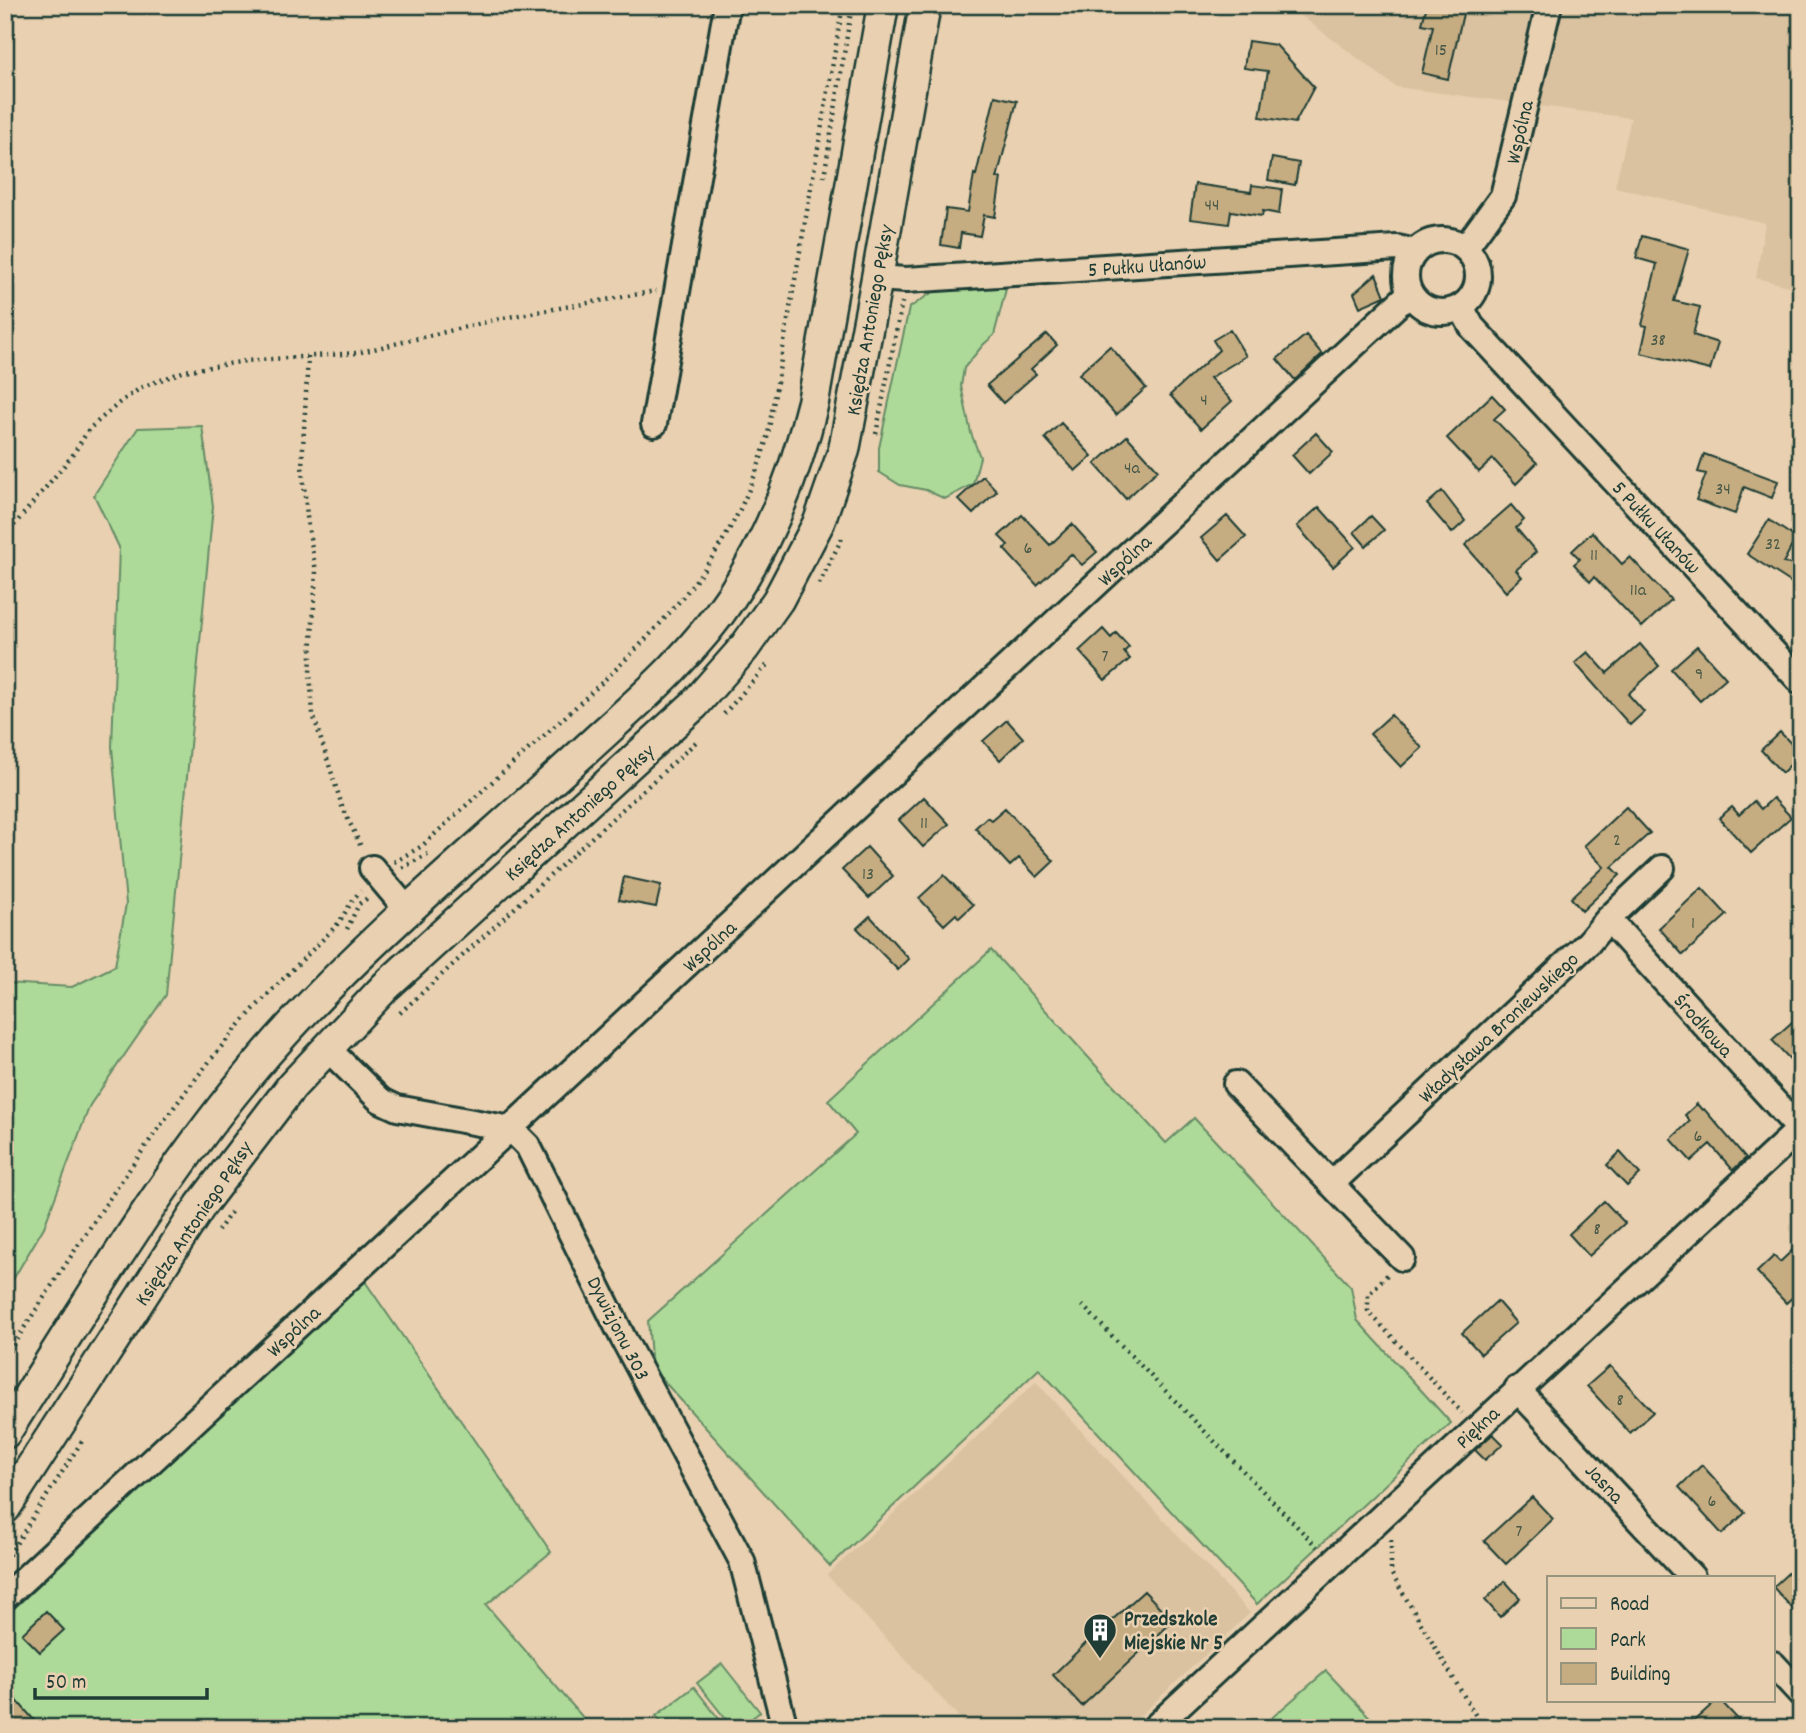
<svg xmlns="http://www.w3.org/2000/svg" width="1806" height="1733" font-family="Dekko,sans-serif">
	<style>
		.built { fill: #dac2a0 }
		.green { fill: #aeda99; stroke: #668c66; stroke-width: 2 }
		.building { fill: #c6ac81; stroke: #1f3d34; stroke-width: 2 }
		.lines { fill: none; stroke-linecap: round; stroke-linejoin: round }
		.minor-casing { stroke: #1f3d34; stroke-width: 30 }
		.major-casing { stroke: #1f3d34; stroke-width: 35 }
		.path { stroke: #1f3d34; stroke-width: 4.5; stroke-dasharray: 2 5; stroke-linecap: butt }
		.minor { stroke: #e8d0b0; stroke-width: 24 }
		.major { stroke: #e8d0b0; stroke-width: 30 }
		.labels { text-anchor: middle; stroke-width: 5; stroke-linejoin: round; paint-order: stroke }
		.number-label { font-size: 18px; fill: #495947 }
		.street-label { font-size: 21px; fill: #1f3d34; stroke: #e8d0b0 }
		.poi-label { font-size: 21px; font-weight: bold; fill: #1f3d34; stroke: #e8d0b0; text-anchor: start }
	</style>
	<rect width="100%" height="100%" fill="#e8d0b0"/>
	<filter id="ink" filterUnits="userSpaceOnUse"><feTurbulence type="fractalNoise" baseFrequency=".0143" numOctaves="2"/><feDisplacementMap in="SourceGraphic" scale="14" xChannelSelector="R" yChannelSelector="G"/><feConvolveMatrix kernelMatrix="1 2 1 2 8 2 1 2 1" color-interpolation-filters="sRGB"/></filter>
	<g filter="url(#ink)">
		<path class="built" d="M 1287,5 L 1801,5 L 1801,289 L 1756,278 L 1765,223 L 1615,187 L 1631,118 L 1396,87 Z
			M 1036,1382 L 1250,1613 L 1127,1728 L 969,1728 L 827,1575 Z"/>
		<path class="green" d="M 996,285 L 1006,289 L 994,335 L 983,345 L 964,368 L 961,386 L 971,433 L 980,457 L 973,484 L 945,499 L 926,490 L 900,485 L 879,472 L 879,448 L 909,308 L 942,286 Z
			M 202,426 L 213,506 L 166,995 L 90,1105 L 44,1227 L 5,1293 L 5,983 L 72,987 L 115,966 L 126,904 L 112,747 L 119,547 L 94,495 L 138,428 Z
			M 991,950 L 1166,1143 L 1194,1118 L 1351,1287 L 1357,1320 L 1451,1423 L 1257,1604 L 1039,1369 L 830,1566 L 652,1368 L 648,1321 L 856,1134 L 828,1100 Z
			M 364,1280 L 551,1552 L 486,1605 L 592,1728 L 5,1728 L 5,1617 Z
			M 722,1664 L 760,1712 L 739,1728 L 733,1728 L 697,1683 Z
			M 1326,1671 L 1380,1728 L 1260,1728 Z
			M 694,1687 L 726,1728 L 666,1728 L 656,1716 Z"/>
		<path class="building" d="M 1427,5 L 1465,5 L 1448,79 L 1422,73 L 1433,26 L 1422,24 Z
			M 1248,41 L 1276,45 L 1314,87 L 1295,123 L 1260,117 L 1268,71 L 1244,68 Z
			M 995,96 L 1017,101 L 997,178 L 1001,178 L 995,217 L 984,215 L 980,236 L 961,233 L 959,248 L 941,245 L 946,209 L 968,212 L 974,174 L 976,175 Z
			M 1272,158 L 1299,163 L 1295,185 L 1268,180 Z
			M 1195,184 L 1251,192 L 1252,185 L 1282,189 L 1279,214 L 1263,211 L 1262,216 L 1231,211 L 1229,224 L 1190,219 Z
			M 1642,236 L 1689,249 L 1674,301 L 1700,307 L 1693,335 L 1718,343 L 1710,370 L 1641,353 L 1647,326 L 1642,325 L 1657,264 L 1636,258 Z
			M 1376,274 L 1385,296 L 1360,307 L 1354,293 Z
			M 1230,330 L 1246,356 L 1210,378 L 1232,401 L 1201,429 L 1170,395 L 1219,350 L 1213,340 Z
			M 1047,334 L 1057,345 L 1031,369 L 1036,374 L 1003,403 L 987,385 Z
			M 1306,335 L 1322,354 L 1295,380 L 1277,359 Z
			M 1110,346 L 1146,388 L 1116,415 L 1079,374 Z
			M 1492,395 L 1505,409 L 1494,419 L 1537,463 L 1516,484 L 1493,459 L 1479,472 L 1447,438 Z
			M 1061,423 L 1092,456 L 1075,471 L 1045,438 Z
			M 1316,433 L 1333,452 L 1309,474 L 1292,455 Z
			M 1127,436 L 1158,470 L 1126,499 L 1095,464 Z
			M 1704,454 L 1778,481 L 1772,498 L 1744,487 L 1735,514 L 1696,500 L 1706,474 L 1698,472 Z
			M 983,476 L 997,491 L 973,514 L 958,499 Z
			M 1442,491 L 1465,521 L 1452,533 L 1427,504 Z
			M 1511,505 L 1524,520 L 1516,528 L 1536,552 L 1516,570 L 1522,577 L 1506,592 L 1465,545 Z
			M 1319,507 L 1355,547 L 1333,567 L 1297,526 Z
			M 1022,515 L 1050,545 L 1072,524 L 1097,552 L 1082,565 L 1071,554 L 1037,585 L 1004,549 L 1008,545 L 999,536 Z
			M 1227,516 L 1246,537 L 1220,560 L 1201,538 Z
			M 1371,516 L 1384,530 L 1366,546 L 1354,532 Z
			M 1769,520 L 1796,538 L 1783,563 L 1801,566 L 1801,589 L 1747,554 Z
			M 1592,532 L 1622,564 L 1630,557 L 1671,600 L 1642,627 L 1594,577 L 1590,582 L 1574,564 L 1580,559 L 1572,551 Z
			M 1103,629 L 1111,638 L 1116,633 L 1129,647 L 1124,652 L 1130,659 L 1105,680 L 1079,651 Z
			M 1640,644 L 1659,666 L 1628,694 L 1644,712 L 1630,725 L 1575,663 L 1588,652 L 1607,673 Z
			M 1697,646 L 1726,678 L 1700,701 L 1671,669 Z
			M 1391,715 L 1422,748 L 1401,767 L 1370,734 Z
			M 1007,720 L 1023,738 L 1000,760 L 983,741 Z
			M 1780,732 L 1801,754 L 1782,773 L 1761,750 Z
			M 924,797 L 949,824 L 923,847 L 899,820 Z
			M 1773,798 L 1791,817 L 1751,853 L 1719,818 L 1732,807 L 1739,815 L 1754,801 L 1761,809 Z
			M 1626,807 L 1650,833 L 1612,867 L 1620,875 L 1582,911 L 1571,898 L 1604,867 L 1584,846 Z
			M 1005,808 L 1054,861 L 1037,877 L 1019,858 L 1010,866 L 975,828 L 987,817 L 991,820 Z
			M 867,847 L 893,876 L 869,898 L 842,870 Z
			M 944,875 L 973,905 L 959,918 L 956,914 L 944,925 L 919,898 Z
			M 624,877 L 661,885 L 656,907 L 619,900 Z
			M 1702,888 L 1727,915 L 1683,955 L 1659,928 Z
			M 870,916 L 909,959 L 898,970 L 857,928 Z
			M 1801,1014 L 1801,1071 L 1772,1040 Z
			M 1697,1104 L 1702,1110 L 1704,1109 L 1746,1158 L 1733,1170 L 1710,1144 L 1691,1161 L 1671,1139 L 1690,1121 L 1685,1115 Z
			M 1620,1152 L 1640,1174 L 1627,1186 L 1607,1165 Z
			M 1604,1201 L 1625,1223 L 1589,1256 L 1569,1234 Z
			M 1801,1242 L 1801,1290 L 1786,1303 L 1757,1272 L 1774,1256 L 1780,1262 Z
			M 1497,1301 L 1516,1323 L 1481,1354 L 1462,1333 Z
			M 1610,1366 L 1653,1412 L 1630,1433 L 1587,1386 Z
			M 1493,1434 L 1503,1444 L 1485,1460 L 1475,1450 Z
			M 1702,1465 L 1745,1513 L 1722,1534 L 1679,1487 Z
			M 1532,1497 L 1553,1519 L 1506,1564 L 1484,1541 Z
			M 1801,1561 L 1801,1618 L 1773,1587 Z
			M 1505,1581 L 1520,1598 L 1500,1617 L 1485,1600 Z
			M 1144,1591 L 1173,1621 L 1082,1706 L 1053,1675 L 1110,1620 L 1111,1621 Z
			M 46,1611 L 64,1630 L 40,1652 L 22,1634 Z
			M 5,1687 L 41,1728 L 5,1728 Z
			M 1717,1700 L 1720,1700 L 1746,1728 L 1686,1728 Z"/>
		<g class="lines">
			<g class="minor-casing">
				<path id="minor" d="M1406 276a36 36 0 1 1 72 0a36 36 0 1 1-72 0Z
					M 1465,248 L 1503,196 L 1549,5
					M 877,278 L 906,280 L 1397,248 L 1415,252
					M 1461,307 L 1472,327 L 1801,682
					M 654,424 L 727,5
					M 372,868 L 409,912
					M 1608,919 L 1801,1131
					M 327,1048 L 380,1100 L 397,1108 L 511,1129 L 528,1146 L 623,1338 L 742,1561 L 785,1728
					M 1236,1084 L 1402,1258
					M 1331,1184 L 1589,942 L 1608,919 L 1662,868
					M 1517,1389 L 1692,1577
					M 5,1597 L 1410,293
					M 1773,1664 L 1801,1694
					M 1154,1728 L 1801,1128"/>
			</g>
			<g class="major-casing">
				<path id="major" d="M 5,1433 C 97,1289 184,1139 301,1015 C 388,923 486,841 579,756 C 633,706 690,659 731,597 C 771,537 796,472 813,402 L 883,5
					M 5,1508 L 201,1205 L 292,1086 L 386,986 L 694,705 L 744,648 L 778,600 L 819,522 L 844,450 L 877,278 L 925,5"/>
			</g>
			<path class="path" d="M 824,177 L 852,5
				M 308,356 L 302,466 L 308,526 L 316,571 L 310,673 L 313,714 L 342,806 L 362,849
				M 876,434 L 902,302
				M 5,536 L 72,456 L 89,429 L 119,403 L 142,387 L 185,371 L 246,361 L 357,353 L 503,318 L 656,291
				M 819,584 L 843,536
				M 724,714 L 767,665
				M 394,862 L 422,846 C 466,805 511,765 556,725 C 649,640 735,560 768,434 L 843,5
				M 402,868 L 428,854
				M 347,929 L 359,904 L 369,897
				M 400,1013 L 696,742
				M 218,1231 L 231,1212
				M 1387,1275 L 1368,1295 L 1368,1311 L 1462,1413
				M 1082,1305 L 1317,1547
				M 5,1357 C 79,1245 150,1130 237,1028 C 267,993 301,962 333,929 C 345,917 349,902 361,891
				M 1391,1540 L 1391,1573 L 1483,1728
				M 5,1561 L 84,1438"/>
			<use href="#minor" class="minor"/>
			<use href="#major" class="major"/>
		</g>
	</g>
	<defs>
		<g id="building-pin" transform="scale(1.75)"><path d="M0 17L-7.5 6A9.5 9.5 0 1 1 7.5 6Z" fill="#1f3d34" stroke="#e8d0b0"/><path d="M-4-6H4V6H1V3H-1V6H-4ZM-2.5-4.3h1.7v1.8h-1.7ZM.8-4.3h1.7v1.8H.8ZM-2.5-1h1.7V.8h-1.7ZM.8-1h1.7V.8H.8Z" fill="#fff"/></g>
	</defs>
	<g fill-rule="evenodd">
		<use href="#building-pin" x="1100" y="1630"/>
	</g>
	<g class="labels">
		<g class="number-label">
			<text x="1441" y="55">15</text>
			<text x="1212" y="210">44</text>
			<text x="1658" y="345">38</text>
			<text x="1204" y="405">4</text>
			<text x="1132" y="473">4a</text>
			<text x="1723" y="494">34</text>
			<text x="1773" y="549">32</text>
			<text x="1028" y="553">6</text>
			<text x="1594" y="560">11</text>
			<text x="1638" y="595">11a</text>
			<text x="1105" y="661">7</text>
			<text x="1699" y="679">9</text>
			<text x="924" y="828">11</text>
			<text x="1617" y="845">2</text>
			<text x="868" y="879">13</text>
			<text x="1693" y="928">1</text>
			<text x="1698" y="1141">6</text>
			<text x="1597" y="1234">8</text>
			<text x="1620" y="1405">8</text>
			<text x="1712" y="1506">6</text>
			<text x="1519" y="1536">7</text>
		</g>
		<g class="street-label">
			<text transform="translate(1519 132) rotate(-77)" y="7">Wspólna</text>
			<text transform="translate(1147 265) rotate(-4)" y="7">5 Pułku Ułanów</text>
			<text transform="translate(869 320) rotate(-80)" y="7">Księdza Antoniego Pęksy</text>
			<text transform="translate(1657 527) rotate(47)" y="7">5 Pułku Ułanów</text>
			<text transform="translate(1124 560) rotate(-43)" y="7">Wspólna</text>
			<text transform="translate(579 812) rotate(-42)" y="7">Księdza Antoniego Pęksy</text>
			<text transform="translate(709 946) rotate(-43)" y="7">Wspólna</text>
			<text transform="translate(1704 1025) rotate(48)" y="7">Środkowa</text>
			<text transform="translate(1498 1027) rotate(-43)" y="7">Władysława Broniewskiego</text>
			<text transform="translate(193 1223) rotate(-56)" y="7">Księdza Antoniego Pęksy</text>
			<text transform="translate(619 1328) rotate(63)" y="7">Dywizjonu 303</text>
			<text transform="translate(293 1331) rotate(-43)" y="7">Wspólna</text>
			<text transform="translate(1477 1427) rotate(-43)" y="7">Piękna</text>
			<text transform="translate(1605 1483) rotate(47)" y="7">Jasna</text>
		</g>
		<g class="poi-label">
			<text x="1124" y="1625">Przedszkole<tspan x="1124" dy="24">Miejskie Nr 5</tspan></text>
		</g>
	</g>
	<rect width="1806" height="1733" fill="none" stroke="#e8d0b0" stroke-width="28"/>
	<rect x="14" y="14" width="1778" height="1705" fill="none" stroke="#1f3d34" stroke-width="2.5" filter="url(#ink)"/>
	<rect x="1547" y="1576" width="228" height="126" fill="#e8d0b0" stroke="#98957e" stroke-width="2"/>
	<rect x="1561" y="1598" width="35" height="10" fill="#e8d0b0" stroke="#98957e" stroke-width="2"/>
	<text x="1610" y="1610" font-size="21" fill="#1f3d34">Road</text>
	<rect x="1561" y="1628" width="35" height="21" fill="#aeda99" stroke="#98957e" stroke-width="2"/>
	<text x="1610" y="1646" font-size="21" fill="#1f3d34">Park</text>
	<rect x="1561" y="1663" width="35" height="21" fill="#c6ac81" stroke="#98957e" stroke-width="2"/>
	<text x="1610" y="1680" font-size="21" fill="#1f3d34">Building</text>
	<path d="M35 1688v10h172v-10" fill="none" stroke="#1f3d34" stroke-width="3.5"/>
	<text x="46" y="1688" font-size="21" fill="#1f3d34" stroke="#e8d0b0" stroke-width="5" paint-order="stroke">50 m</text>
</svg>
